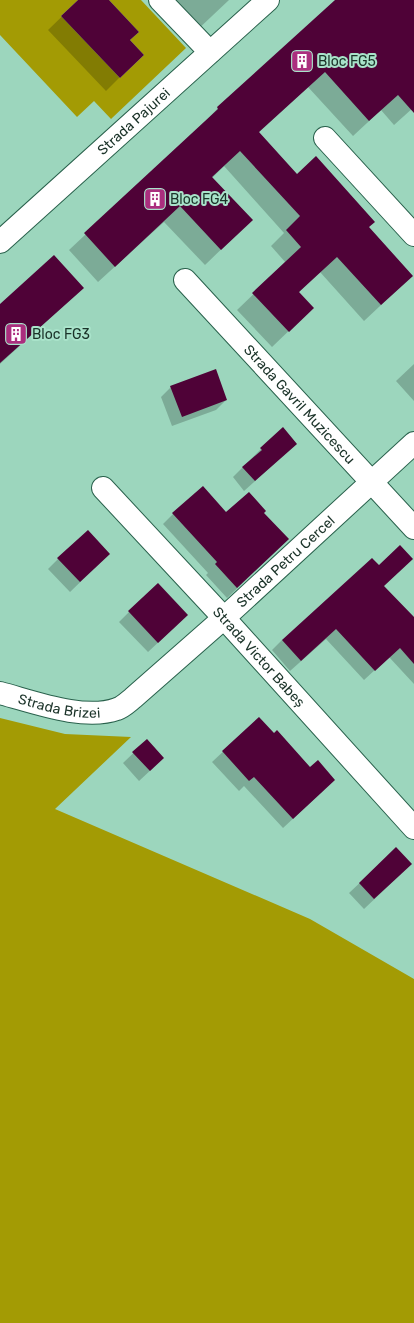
<svg xmlns="http://www.w3.org/2000/svg" width="414" height="1323" font-family="Rubik,sans-serif">
	<style>
		.green { fill: #a39b04 }
		.shadow { fill: #0003 }
		.building { fill: #4f0237 }
		.lines { fill: none; stroke-linecap: round; stroke-linejoin: round }
		.minor-casing { stroke: #29614c; stroke-width: 24 }
		.minor { stroke: #fff; stroke-width: 22 }
		.labels { text-anchor: middle; stroke-width: 4; stroke-linejoin: round; paint-order: stroke }
		.poi-label { font-size: 14px; fill: #1b3329; stroke: #a9e3ca; text-anchor: start }
		.street-label { font-size: 14px; fill: #1b3329; stroke: #a9e3ca }
	</style>
	<rect width="100%" height="100%" fill="#9cd6bd"/>
	<path class="green" d="M 0,0 L 78,0 L 61,16 L 120,78 L 144,55 L 130,40 L 139,32 L 109,0 L 141,0 L 186,48 L 111,119 L 94,101 L 77,117 L 0,35 Z
		M 0,718 L 65,734 L 131,737 L 55,809 L 310,919 L 414,979 L 414,1323 L 0,1323 Z"/>
	<path class="shadow" d="M 79,0 L 107,0 L 129,41 L 142,55 L 106,91 L 48,30 Z
		M 163,0 L 229,0 L 194,33 Z
		M 336,0 L 414,0 L 414,107 L 394,125 L 381,110 L 353,136 L 308,87 L 258,133 L 297,175 L 368,227 L 412,276 L 364,321 L 320,272 L 298,293 L 296,324 L 272,347 L 237,310 L 286,263 L 271,246 L 284,233 L 224,166 L 212,178 L 235,236 L 205,265 L 164,222 L 98,282 L 69,250 L 202,125 L 218,108 Z
		M 0,305 L 63,306 L 0,364 Z
		M 414,364 L 414,401 L 396,381 Z
		M 171,387 L 226,400 L 216,410 L 172,426 L 161,397 Z
		M 296,444 L 244,491 L 233,477 L 261,449 Z
		M 263,513 L 278,549 L 227,598 L 206,575 L 208,573 L 163,524 L 173,514 Z
		M 58,559 L 99,564 L 70,592 L 48,569 Z
		M 383,586 L 414,619 L 414,684 L 389,657 L 364,680 L 326,639 L 290,671 L 272,650 L 282,640 Z
		M 129,612 L 177,625 L 148,652 L 119,622 Z
		M 259,718 L 274,734 L 310,768 L 324,790 L 283,828 L 244,786 L 239,791 L 212,762 Z
		M 147,740 L 153,768 L 139,781 L 123,763 Z
		M 396,849 L 401,874 L 364,909 L 349,893 Z"/>
	<path class="building" d="M 78,0 L 109,0 L 139,32 L 130,40 L 144,55 L 120,78 L 61,16 Z
		M 335,0 L 414,0 L 414,113 L 398,95 L 369,121 L 325,72 L 259,132 L 297,174 L 316,156 L 375,222 L 369,227 L 413,276 L 381,305 L 337,257 L 299,292 L 314,308 L 289,332 L 252,293 L 301,247 L 286,230 L 300,216 L 240,151 L 212,177 L 253,220 L 221,250 L 180,206 L 115,267 L 84,233 L 218,109 L 217,107 Z
		M 54,255 L 84,288 L 0,363 L 0,304 Z
		M 216,369 L 227,400 L 182,417 L 170,386 Z
		M 283,427 L 297,444 L 255,481 L 242,467 L 262,450 L 260,448 Z
		M 203,486 L 226,512 L 249,492 L 266,511 L 264,513 L 289,539 L 237,588 L 215,564 L 217,562 L 172,513 Z
		M 88,530 L 110,554 L 80,582 L 57,558 Z
		M 400,545 L 413,559 L 384,586 L 414,617 L 414,664 L 400,648 L 375,671 L 336,629 L 301,661 L 282,640 L 372,558 L 379,565 Z
		M 158,583 L 188,615 L 158,643 L 128,611 Z
		M 259,717 L 274,733 L 277,730 L 310,767 L 318,760 L 335,780 L 293,819 L 254,777 L 249,781 L 222,751 Z
		M 147,739 L 164,758 L 150,771 L 132,752 Z
		M 396,847 L 412,864 L 374,899 L 359,883 Z"/>
	<g class="lines">
		<g class="minor-casing">
			<g id="minor">
				<path d="M 160,0 L 210,52"/>
				<path d="M 325,138 L 414,235"/>
				<path id="s1" d="M 0,242 L 268,0"/>
				<path id="s2" d="M 185,280 L 414,528"/>
				<path id="s3" d="M 103,488 L 224,618 L 414,828"/>
				<path id="s4" d="M 0,693 C 34,702 84,721 117,709 C 123,707 128,702 133,698 L 224,618 L 414,443"/>
			</g>
		</g>
		<use href="#minor" class="minor"/>
	</g>
	<defs>
		<g id="building-square" transform="scale(1.15)"><rect x="-9" y="-9" width="18" height="18" rx="4" fill="#ab2e7e" stroke="#a9e3ca"/><path d="M-4-6H4V6H1V3H-1V6H-4ZM-2.5-4.3h1.7v1.8h-1.7ZM.8-4.3h1.7v1.8H.8ZM-2.5-1h1.7V.8h-1.7ZM.8-1h1.7V.8H.8Z" fill="#fff"/></g>
	</defs>
	<g fill-rule="evenodd">
		<use href="#building-square" x="302" y="61"/>
		<use href="#building-square" x="155" y="199"/>
		<use href="#building-square" x="16" y="334"/>
	</g>
	<g class="labels">
		<g class="poi-label">
			<text x="318" y="66">Bloc FG5</text>
			<text x="170" y="204">Bloc FG4</text>
			<text x="32" y="339">Bloc FG3</text>
		</g>
		<g class="street-label">
			<text dy="5" stroke="none"><textPath href="#s1" startOffset="180">Strada Pajurei</textPath></text>
			<text dy="5" stroke="none"><textPath href="#s2" startOffset="169">Strada Gavril Muzicescu</textPath></text>
			<text dy="5" stroke="none"><textPath href="#s4" startOffset="344">Strada Petru Cercel</textPath></text>
			<text dy="5" stroke="none"><textPath href="#s3" startOffset="230">Strada Victor Babeș</textPath></text>
			<text dy="5" stroke="none"><textPath href="#s4" startOffset="61">Strada Brizei</textPath></text>
		</g>
	</g>
</svg>
